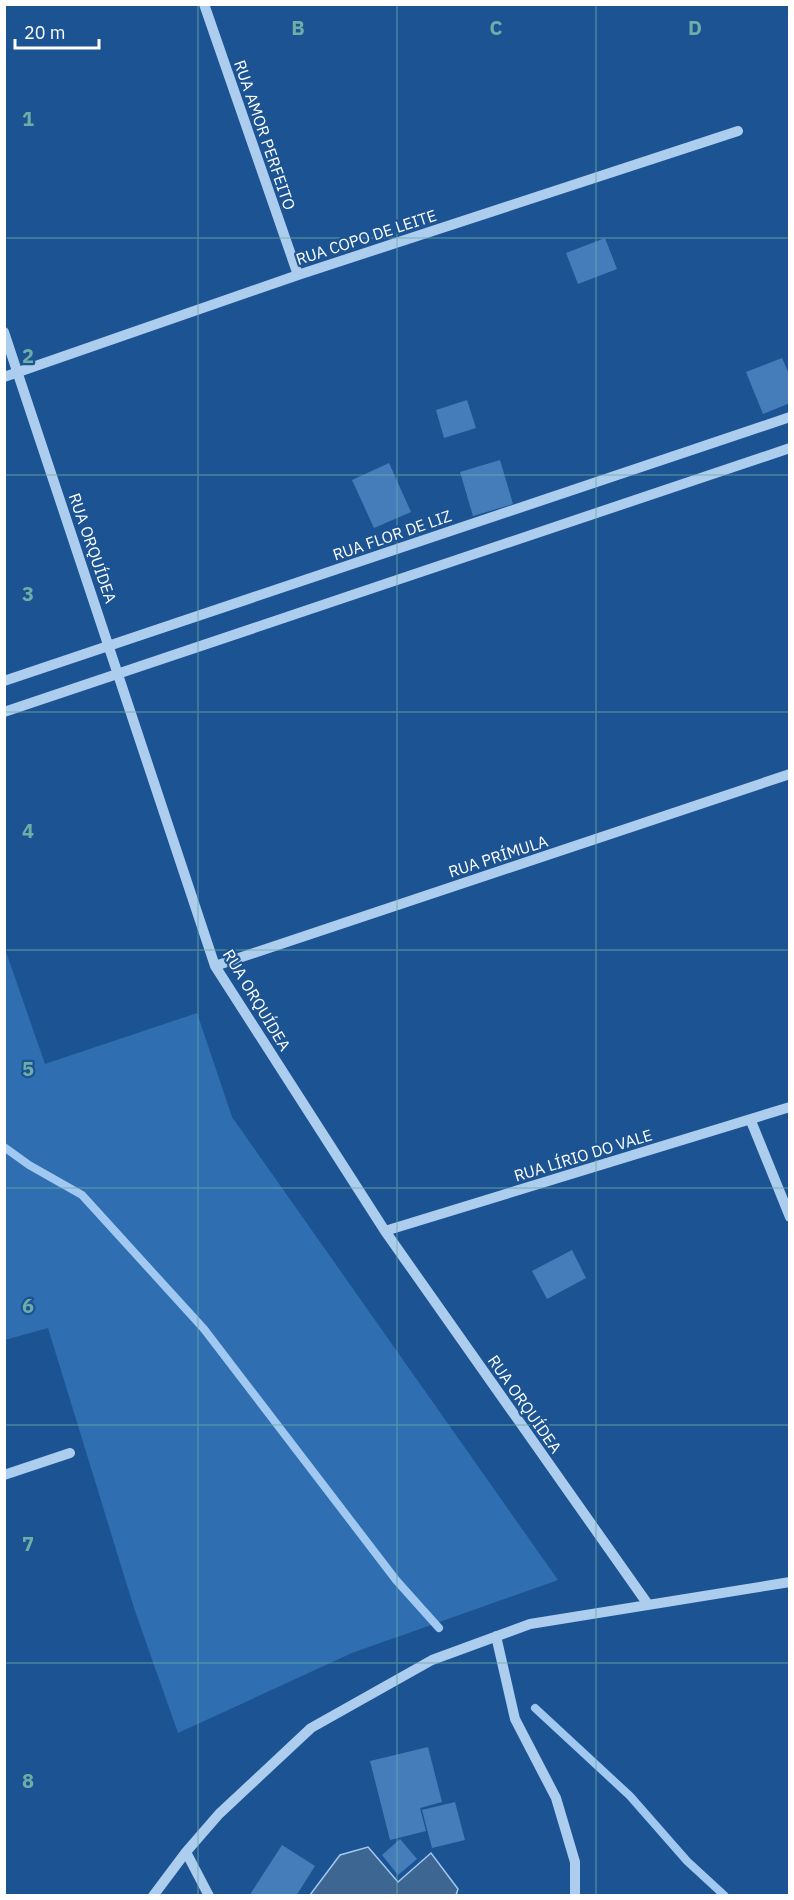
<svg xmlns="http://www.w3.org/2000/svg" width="794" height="1900" font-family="'IBM Plex Sans',sans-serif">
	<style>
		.green { fill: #2f6eb1 }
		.water { fill: #3e6693; stroke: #a0c8f0; stroke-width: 1.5 }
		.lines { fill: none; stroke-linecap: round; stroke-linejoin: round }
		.stream { stroke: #a0c8f0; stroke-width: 8 }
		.building { fill: #447dba }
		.minor { stroke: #adcdef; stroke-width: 10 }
		.grid { fill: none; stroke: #6fada8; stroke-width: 1.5; stroke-opacity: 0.55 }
		.labels { text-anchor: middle; stroke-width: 4.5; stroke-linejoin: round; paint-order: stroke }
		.street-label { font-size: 16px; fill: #fff; stroke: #1c5493 }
		.grid-label { font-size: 20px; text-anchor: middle; font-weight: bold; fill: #6fada8; stroke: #1c5493; stroke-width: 4.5; stroke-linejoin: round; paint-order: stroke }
	</style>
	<rect width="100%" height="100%" fill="#1c5493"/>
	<path class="green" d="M 5,949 L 45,1064 L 197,1013 L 232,1117 L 558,1580 L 352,1653 L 178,1733 L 134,1608 L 48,1328 L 5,1340 Z"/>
	<path class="water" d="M 368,1847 L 398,1882 L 431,1853 L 458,1889 L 456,1895 L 310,1895 L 340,1855 Z"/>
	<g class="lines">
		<path class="stream" d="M 4,1147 L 29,1165 L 82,1195 L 204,1329 L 396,1580 L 439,1628
			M 535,1708 L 630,1796 L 687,1861 L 725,1896"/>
	</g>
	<path class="building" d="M 605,238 L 617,269 L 578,284 L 566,253 Z
		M 782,358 L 790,376 L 790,403 L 763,414 L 746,372 Z
		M 467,400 L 476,428 L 444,438 L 436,410 Z
		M 500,460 L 513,504 L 473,516 L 460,472 Z
		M 389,463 L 411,512 L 374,528 L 352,480 Z
		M 572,1250 L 586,1278 L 547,1299 L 532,1271 Z
		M 428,1747 L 442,1802 L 420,1808 L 426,1831 L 390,1840 L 370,1761 Z
		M 455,1802 L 465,1840 L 432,1848 L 422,1810 Z
		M 400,1839 L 417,1859 L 398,1875 L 382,1855 Z
		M 282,1845 L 315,1866 L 296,1896 L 249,1896 Z"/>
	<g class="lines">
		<path class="minor" d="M 204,4 L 298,275
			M 4,332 L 215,966 L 385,1231 L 647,1603
			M 4,377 L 298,275 L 738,131
			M 4,681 L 790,417
			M 4,712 L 790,448
			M 215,966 L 790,774
			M 751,1121 L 790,1217
			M 385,1231 L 790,1107
			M 4,1475 L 70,1453
			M 496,1636 L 515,1719 L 556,1798 L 575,1862 L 575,1896
			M 186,1852 L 209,1896
			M 153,1896 L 186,1852 L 219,1814 L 311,1728 L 432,1660 L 530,1624 L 790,1582"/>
	</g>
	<path class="grid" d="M 198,4 L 198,1896M 397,4 L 397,1896M 596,4 L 596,1896M 4,238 L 790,238M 4,475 L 790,475M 4,712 L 790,712M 4,950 L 790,950M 4,1188 L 790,1188M 4,1425 L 790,1425M 4,1663 L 790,1663"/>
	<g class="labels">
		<g class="street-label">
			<text transform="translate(265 135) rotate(71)" y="6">RUA AMOR PERFEITO</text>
			<text transform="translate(366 237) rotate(-18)" y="6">RUA COPO DE LEITE</text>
			<text transform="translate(392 535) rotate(-19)" y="6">RUA FLOR DE LIZ</text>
			<text transform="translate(93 548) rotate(71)" y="6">RUA ORQUÍDEA</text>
			<text transform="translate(498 856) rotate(-18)" y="6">RUA PRÍMULA</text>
			<text transform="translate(257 1000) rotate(59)" y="6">RUA ORQUÍDEA</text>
			<text transform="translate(583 1155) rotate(-17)" y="6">RUA LÍRIO DO VALE</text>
			<text transform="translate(525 1404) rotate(55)" y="6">RUA ORQUÍDEA</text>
		</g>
	</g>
	<g class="grid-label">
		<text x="298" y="35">B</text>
		<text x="496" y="35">C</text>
		<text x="695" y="35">D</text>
		<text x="28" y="126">1</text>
		<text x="28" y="363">2</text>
		<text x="28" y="601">3</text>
		<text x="28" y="838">4</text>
		<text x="28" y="1076">5</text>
		<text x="28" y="1313">6</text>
		<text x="28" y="1551">7</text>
		<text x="28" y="1788">8</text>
	</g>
	<rect width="794" height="1900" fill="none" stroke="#ffffff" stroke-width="12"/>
	<path d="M15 39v9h84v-9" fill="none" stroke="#ffffff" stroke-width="3"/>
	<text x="24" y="39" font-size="18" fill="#ffffff" stroke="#1c5493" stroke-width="4.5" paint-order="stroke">20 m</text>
</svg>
